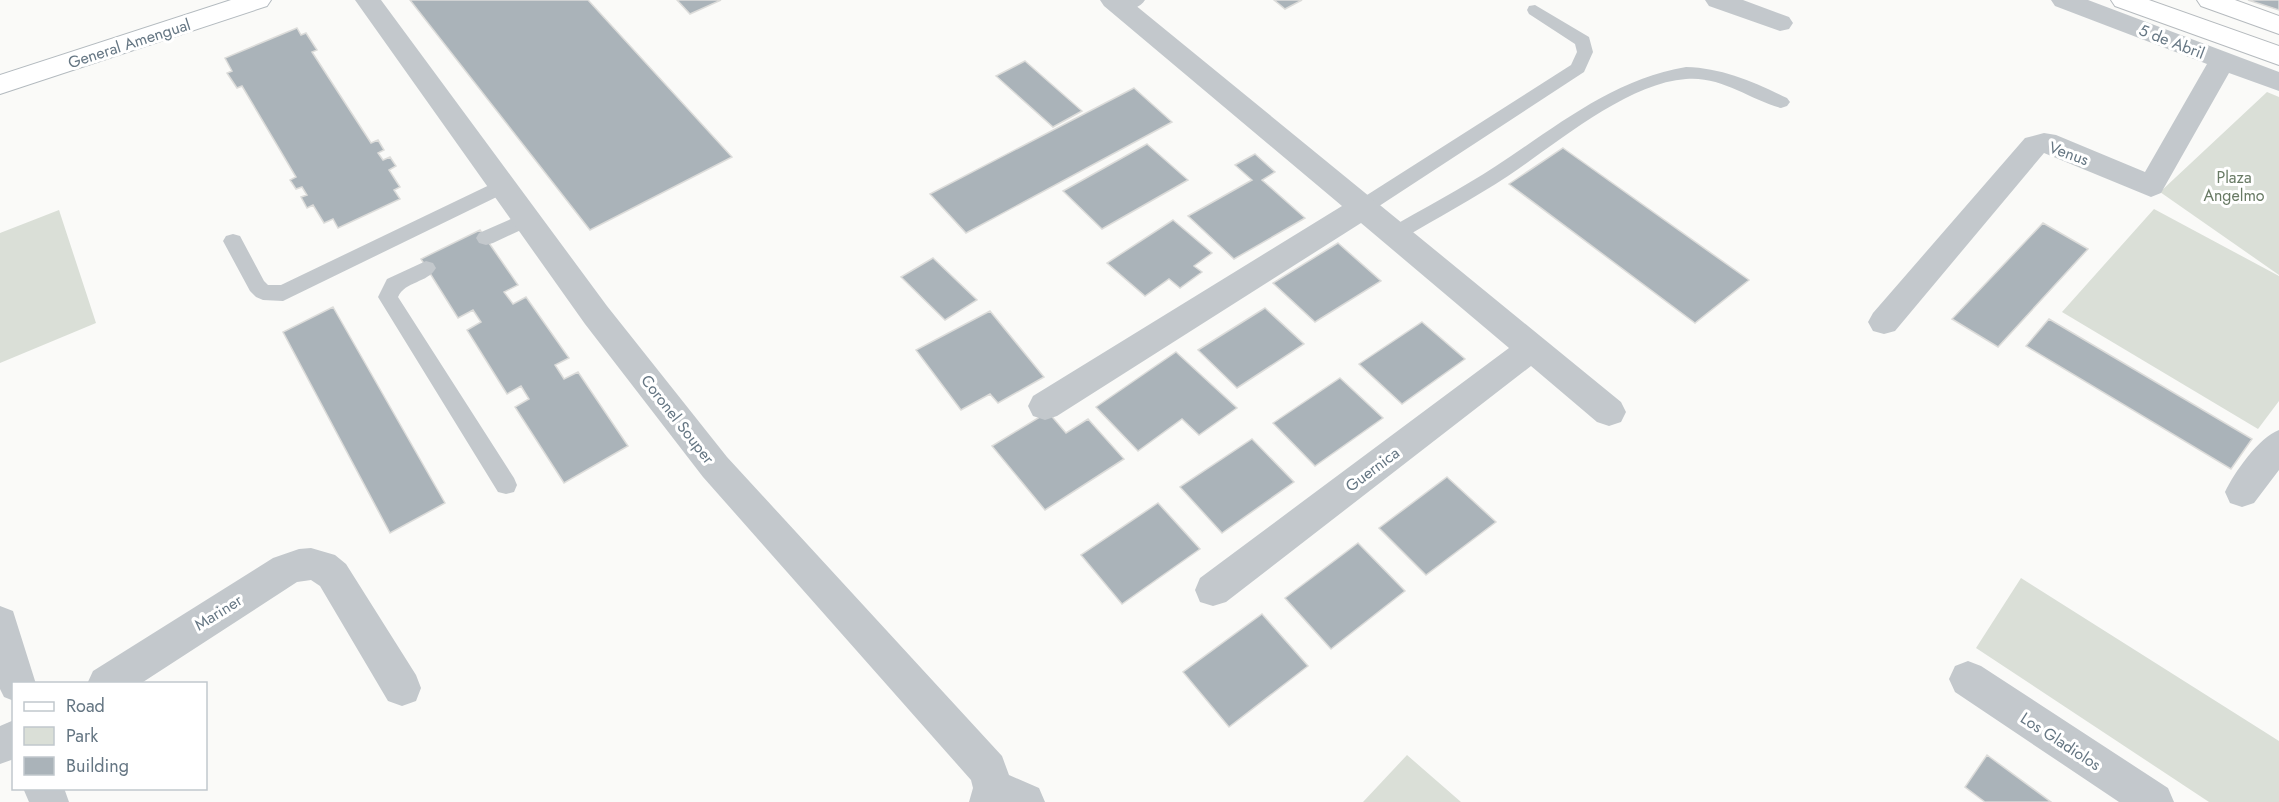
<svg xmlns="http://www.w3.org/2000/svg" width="2279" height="802" font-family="Jost,sans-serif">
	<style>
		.green { fill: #dadfd7 }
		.building { fill: #aab3b9; stroke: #dcdcda; stroke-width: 1.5 }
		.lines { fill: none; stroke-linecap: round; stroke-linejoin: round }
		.secondary-casing { stroke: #b3babf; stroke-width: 2 }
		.primary-casing { stroke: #b5babe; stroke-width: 2 }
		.lane { fill: #c3c8cc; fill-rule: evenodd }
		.street { fill: #c3c8cc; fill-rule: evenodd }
		.secondary { fill: #fff; fill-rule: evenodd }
		.primary { fill: #fff; fill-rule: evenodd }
		.labels { text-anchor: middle; stroke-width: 6; stroke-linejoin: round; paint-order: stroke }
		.street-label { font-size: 16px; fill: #657683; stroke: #fff }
		.park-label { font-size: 16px; fill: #687a64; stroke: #fff }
	</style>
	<rect width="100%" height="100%" fill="#fafaf8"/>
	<path class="green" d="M 2267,92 L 2279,97 L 2279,275 L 2160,192 Z
		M 2154,209 L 2279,276 L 2279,401 L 2258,429 L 2062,312 Z
		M 59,210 L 96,323 L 0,363 L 0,233 Z
		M 2021,578 L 2279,741 L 2279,802 L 2209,802 L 1976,648 Z
		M 1407,755 L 1461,802 L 1363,802 Z"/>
	<path class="building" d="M 410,0 L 588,0 L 732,157 L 590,230 Z
		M 677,0 L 721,0 L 690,14 Z
		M 1274,0 L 1302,0 L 1285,9 Z
		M 2248,0 L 2279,0 L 2279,10 Z
		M 297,28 L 301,35 L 306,33 L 317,50 L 312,52 L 371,143 L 378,140 L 384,150 L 378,153 L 383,160 L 390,157 L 396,166 L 389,170 L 400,187 L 394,190 L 400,199 L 338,228 L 333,219 L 324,223 L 313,205 L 307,208 L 301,197 L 307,195 L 302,187 L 296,189 L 290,180 L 296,177 L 242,86 L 237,88 L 227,73 L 232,71 L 225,58 Z
		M 1025,61 L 1082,111 L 1053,127 L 996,76 Z
		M 1134,88 L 1172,122 L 966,233 L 930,194 Z
		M 1147,144 L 1188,180 L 1102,229 L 1063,191 Z
		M 1563,148 L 1749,280 L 1695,323 L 1509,184 Z
		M 1255,154 L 1275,172 L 1262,180 L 1305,218 L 1234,259 L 1188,216 L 1252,180 L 1235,165 Z
		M 1173,220 L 1212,253 L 1194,266 L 1202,272 L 1180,288 L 1169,279 L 1145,296 L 1107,263 Z
		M 2043,223 L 2088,249 L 1998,347 L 1952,319 Z
		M 480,230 L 518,285 L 504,292 L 513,304 L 526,297 L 569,358 L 555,365 L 564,379 L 578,372 L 628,446 L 564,483 L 515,407 L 529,399 L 521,386 L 507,394 L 467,330 L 481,322 L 473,310 L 458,318 L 421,259 Z
		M 1338,243 L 1381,281 L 1315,322 L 1273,283 Z
		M 933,258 L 977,300 L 945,320 L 901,277 Z
		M 333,307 L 445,503 L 390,533 L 283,332 Z
		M 1265,308 L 1304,344 L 1237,388 L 1198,350 Z
		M 990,311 L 1044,377 L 998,403 L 990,394 L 961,410 L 916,350 Z
		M 2049,319 L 2252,439 L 2231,469 L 2026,346 Z
		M 1422,322 L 1465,359 L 1402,404 L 1359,364 Z
		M 1176,352 L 1237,408 L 1199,435 L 1182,419 L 1138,451 L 1096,407 Z
		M 1340,378 L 1383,418 L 1315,466 L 1273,423 Z
		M 1048,412 L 1066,433 L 1088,419 L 1124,459 L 1045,510 L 992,446 Z
		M 1252,439 L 1294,482 L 1222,533 L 1180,487 Z
		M 1447,477 L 1496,522 L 1426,575 L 1379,528 Z
		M 1158,503 L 1200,549 L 1122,604 L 1081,555 Z
		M 1358,543 L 1405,591 L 1331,649 L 1285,598 Z
		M 1262,614 L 1308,666 L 1229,727 L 1183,672 Z
		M 1987,755 L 2051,802 L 1985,802 L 1965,787 Z"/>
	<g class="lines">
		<g class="secondary-casing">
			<path id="secondary" d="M 231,0 L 271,0 L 267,6 L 0,94 L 0,75 Z"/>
		</g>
		<g class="primary-casing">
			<path id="primary" d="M 2111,0 L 2149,0 L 2279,46 L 2279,65 L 2115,6 Z
				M 2197,0 L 2235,0 L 2279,16 L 2279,34 L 2201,6 Z"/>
		</g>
		<path class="lane" d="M 1123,0 L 1145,0 C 1140,8 1126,13 1116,11 L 1114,7 Z
			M 1535,5 L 1589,37 L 1593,52 L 1584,72 L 1370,212 L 1363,214 L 1356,212 L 1354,207 L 1356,202 L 1571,65 L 1577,52 L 1575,44 L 1529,14 L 1527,10 L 1529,6 Z
			M 1686,67 C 1723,68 1754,82 1787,98 L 1790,102 L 1787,106 L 1781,108 C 1748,99 1722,76 1686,79 C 1627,83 1556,144 1508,176 C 1473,199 1437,218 1402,239 L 1395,241 L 1388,239 L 1385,234 L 1388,229 C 1424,208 1461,189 1496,166 C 1556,127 1613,79 1686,67 Z
			M 502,179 L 509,181 L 511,186 L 509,191 L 283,301 L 263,300 L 256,297 L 250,291 L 223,241 L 226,236 L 233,234 L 240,236 L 264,281 L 268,285 L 281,285 Z
			M 527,212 L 534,214 L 536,219 L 534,224 L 493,243 L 486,245 L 479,243 L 476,238 L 479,233 Z
			M 426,261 L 433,263 L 436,268 C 428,283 405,281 398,297 L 514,478 L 517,485 L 514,492 L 506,494 L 498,492 L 378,297 L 387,279 Z"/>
		<path class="street" d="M 355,0 L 381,0 L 607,306 L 727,457 L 1002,756 L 1009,775 L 1039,788 L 1045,802 L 969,802 L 973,788 L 971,780 L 703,477 L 585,324 Z
			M 1100,0 L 1129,0 L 1621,402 L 1626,412 L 1621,422 L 1609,426 L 1597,422 L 1531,366 L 1226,602 L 1213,606 L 1200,602 L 1195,590 L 1200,578 L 1509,348 L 1361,223 L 1057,416 L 1045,420 L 1033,416 L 1028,406 L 1033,396 L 1342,206 L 1104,6 Z
			M 1705,0 L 1743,0 L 1789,17 L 1793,23 L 1789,29 L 1780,31 L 1709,6 Z
			M 2051,0 L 2088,0 L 2279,72 L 2279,91 L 2229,73 L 2161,193 L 2151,197 L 2044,153 L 1895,331 L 1884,334 L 1873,331 L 1868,322 L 1873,313 L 2025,138 L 2044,133 L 2056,135 L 2145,172 L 2207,64 L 2055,6 Z
			M 2279,430 L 2279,470 L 2254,503 L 2242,507 L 2230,503 L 2225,492 C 2234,473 2259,437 2279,430 Z
			M 311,548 L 335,555 L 346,564 L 416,675 L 421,688 L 416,701 L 402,706 L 388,701 L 320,586 L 311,580 L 297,582 L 140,684 L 87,684 L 93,671 L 273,558 L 299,549 Z
			M 0,606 L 13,611 L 36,684 L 14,684 L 14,701 L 4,697 L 0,689 Z
			M 1968,661 L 1981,666 L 2168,788 L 2174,802 L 2119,802 L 1955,692 L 1949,679 L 1955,666 Z
			M 14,720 L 14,759 L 0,764 L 0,726 Z
			M 23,788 L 64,788 L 69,802 L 29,802 Z"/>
		<use href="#secondary" class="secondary"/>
		<use href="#primary" class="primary"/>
	</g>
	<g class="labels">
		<g class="street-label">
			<text transform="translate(2172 41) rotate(21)" y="6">5 de Abril</text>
			<text transform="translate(129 43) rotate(-18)" y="6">General Amengual</text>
			<text transform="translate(2069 153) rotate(20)" y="6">Venus</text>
			<text transform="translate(678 419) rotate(52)" y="6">Coronel Souper</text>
			<text transform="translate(1372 469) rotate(-37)" y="6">Guernica</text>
			<text transform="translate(218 612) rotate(-32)" y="6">Mariner</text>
			<text transform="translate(2061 741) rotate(33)" y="6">Los Gladiolos</text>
		</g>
		<g class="park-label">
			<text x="2234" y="183">Plaza<tspan x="2234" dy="18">Angelmo</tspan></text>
		</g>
	</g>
	<rect x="12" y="682" width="195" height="108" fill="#ffffff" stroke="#c1c8cd" stroke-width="1.5"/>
	<rect x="24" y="702" width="30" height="9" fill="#ffffff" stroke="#c1c8cd" stroke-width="1.5"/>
	<text x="66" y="712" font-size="18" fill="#657683">Road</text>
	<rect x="24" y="727" width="30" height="18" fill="#dadfd7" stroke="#c1c8cd" stroke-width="1.5"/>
	<text x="66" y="742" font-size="18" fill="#657683">Park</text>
	<rect x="24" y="757" width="30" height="18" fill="#aab3b9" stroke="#c1c8cd" stroke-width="1.5"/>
	<text x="66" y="772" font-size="18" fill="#657683">Building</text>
</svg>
